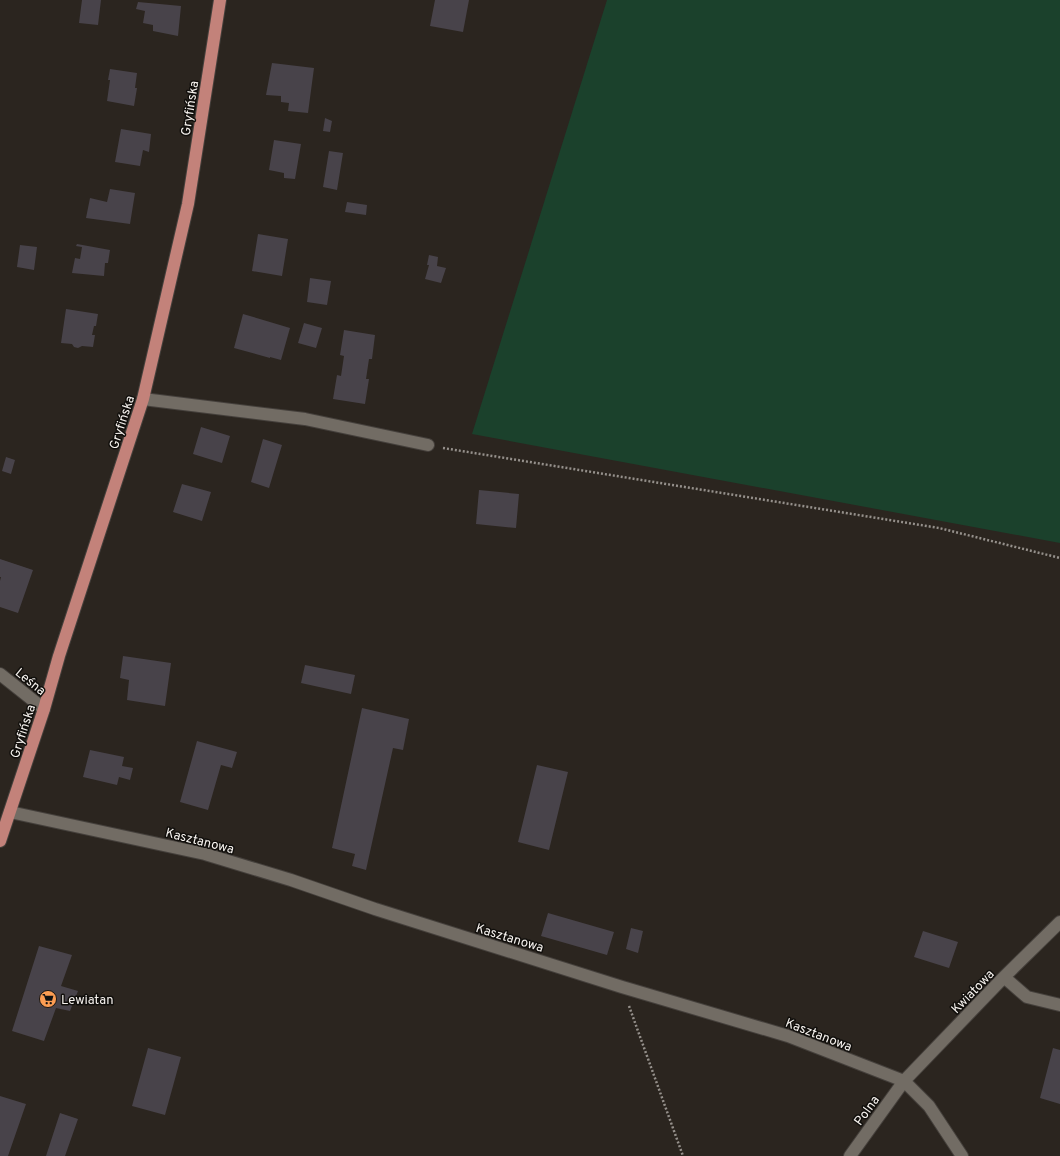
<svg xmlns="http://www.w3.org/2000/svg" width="1060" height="1156" font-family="Overpass,sans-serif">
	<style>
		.green { fill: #1b412c }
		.building { fill: #48434a }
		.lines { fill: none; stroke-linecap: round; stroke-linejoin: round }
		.minor-casing { stroke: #45403c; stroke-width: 14 }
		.major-casing { stroke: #45403c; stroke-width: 14 }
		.path { stroke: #95908b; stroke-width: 2.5; stroke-dasharray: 2 2; stroke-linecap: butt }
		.minor { stroke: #726c64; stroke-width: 12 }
		.major { stroke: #c3827a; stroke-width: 12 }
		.labels { text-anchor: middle; stroke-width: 3; stroke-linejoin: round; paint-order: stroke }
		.street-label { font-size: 13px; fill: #f7f3ef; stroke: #110f0c }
		.poi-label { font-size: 13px; fill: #f7f3ef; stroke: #110f0c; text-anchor: start }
	</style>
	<rect width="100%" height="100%" fill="#2b251f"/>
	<path class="green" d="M 607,0 L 1060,0 L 1060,543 L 472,434 Z"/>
	<path class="building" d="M 82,0 L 101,0 L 98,25 L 79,23 Z
		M 435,0 L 469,0 L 463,32 L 430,26 Z
		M 138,2 L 181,6 L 178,36 L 153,31 L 153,25 L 143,23 L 145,11 L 136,9 Z
		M 272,63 L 314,68 L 308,113 L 288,111 L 289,103 L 281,102 L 281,96 L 266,95 Z
		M 110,69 L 137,73 L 135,88 L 137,88 L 134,106 L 107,101 L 110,80 L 108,80 Z
		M 325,118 L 332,121 L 330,132 L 323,131 Z
		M 121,129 L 151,134 L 149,152 L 143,150 L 140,166 L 115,162 Z
		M 274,140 L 301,144 L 295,179 L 284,178 L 284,173 L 269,170 Z
		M 329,151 L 343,153 L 337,190 L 323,187 Z
		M 110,189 L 135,193 L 130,224 L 86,218 L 90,198 L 107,202 Z
		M 347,202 L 367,205 L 366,215 L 345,212 Z
		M 258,234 L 288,239 L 282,276 L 252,271 Z
		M 77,244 L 110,250 L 108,263 L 105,263 L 104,276 L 72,273 L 75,258 L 80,259 L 82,247 L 76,246 Z
		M 20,245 L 37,247 L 34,270 L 17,267 Z
		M 429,255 L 438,257 L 437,266 L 446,268 L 441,283 L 425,279 L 429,265 L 427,265 Z
		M 310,278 L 331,281 L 327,305 L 307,302 Z
		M 66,309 L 98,314 L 96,326 L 94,326 L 92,335 L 95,335 L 93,347 L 82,346 L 78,348 L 74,347 L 72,344 L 61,343 Z
		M 243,314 L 290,328 L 281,360 L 270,357 L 270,358 L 234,348 Z
		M 304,323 L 322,328 L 316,348 L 298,343 Z
		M 344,330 L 375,335 L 372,359 L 369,359 L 366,379 L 369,379 L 365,404 L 333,399 L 337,375 L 341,376 L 344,356 L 340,355 Z
		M 201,427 L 230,436 L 222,463 L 193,454 Z
		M 263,439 L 282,445 L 269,488 L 251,482 Z
		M 6,457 L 15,460 L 11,474 L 2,471 Z
		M 182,484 L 211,492 L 202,521 L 173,512 Z
		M 479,490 L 519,494 L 516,528 L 476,524 Z
		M 0,559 L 33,570 L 18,613 L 0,607 L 0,581 L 1,577 L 0,577 Z
		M 123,656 L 171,663 L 165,706 L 127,700 L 129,680 L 120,678 Z
		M 305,665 L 355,675 L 351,694 L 301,683 Z
		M 362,708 L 409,719 L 403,750 L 393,748 L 366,870 L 352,866 L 355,854 L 332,848 Z
		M 197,741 L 237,752 L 232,768 L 221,765 L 208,810 L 180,802 Z
		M 90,750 L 124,757 L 122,766 L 133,768 L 130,780 L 119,777 L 117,785 L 83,777 Z
		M 537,765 L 568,772 L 549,850 L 518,842 Z
		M 548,913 L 614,932 L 607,955 L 541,936 Z
		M 631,928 L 643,931 L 638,953 L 626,949 Z
		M 923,931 L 958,942 L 949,968 L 914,957 Z
		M 39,946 L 72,955 L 61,986 L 78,991 L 70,1011 L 56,1008 L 44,1041 L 12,1031 Z
		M 148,1048 L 181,1057 L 165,1115 L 132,1106 Z
		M 1053,1048 L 1060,1050 L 1060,1104 L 1040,1098 Z
		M 0,1096 L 26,1104 L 8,1156 L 0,1156 Z
		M 60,1113 L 78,1119 L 65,1156 L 46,1156 Z"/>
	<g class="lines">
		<g class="minor-casing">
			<path id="minor" d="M 143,399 L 305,419 L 428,445
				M 0,674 L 44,709
				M 10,812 L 205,854 L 291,880 L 375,909 L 622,987 L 788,1036 L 904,1081 L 929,1106 L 962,1156
				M 1004,977 L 1027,997 L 1060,1005
				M 850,1156 L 904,1081 L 1004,977 L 1060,922"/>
		</g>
		<g class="major-casing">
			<path id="major" d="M 0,841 L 44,709 L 59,656 L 143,399 L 188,204 L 220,0"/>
		</g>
		<path class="path" d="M 443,448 L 939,528 L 1060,558
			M 629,1006 L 683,1156"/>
		<use href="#minor" class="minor"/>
		<use href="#major" class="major"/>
	</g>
	<defs>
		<g id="supermarket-disc" transform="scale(0.9)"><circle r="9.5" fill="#fc9d53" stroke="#110f0c"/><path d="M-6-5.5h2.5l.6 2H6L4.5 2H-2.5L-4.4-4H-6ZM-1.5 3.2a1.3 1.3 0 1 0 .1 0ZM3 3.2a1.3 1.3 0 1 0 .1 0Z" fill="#111"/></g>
	</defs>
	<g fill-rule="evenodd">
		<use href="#supermarket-disc" x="48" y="999"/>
	</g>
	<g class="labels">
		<g class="street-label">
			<text transform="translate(189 108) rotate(-81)" y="5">Gryfińska</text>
			<text transform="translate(121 422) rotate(-72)" y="5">Gryfińska</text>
			<text transform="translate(31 681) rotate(39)" y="5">Leśna</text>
			<text transform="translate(22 731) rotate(-72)" y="5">Gryfińska</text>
			<text transform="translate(200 840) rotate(14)" y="5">Kasztanowa</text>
			<text transform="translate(510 937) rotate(17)" y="5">Kasztanowa</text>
			<text transform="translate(972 991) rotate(-46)" y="5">Kwiatowa</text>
			<text transform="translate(819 1034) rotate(21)" y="5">Kasztanowa</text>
			<text transform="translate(866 1110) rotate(-54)" y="5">Polna</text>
		</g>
		<g class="poi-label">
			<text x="61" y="1004">Lewiatan</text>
		</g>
	</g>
</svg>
